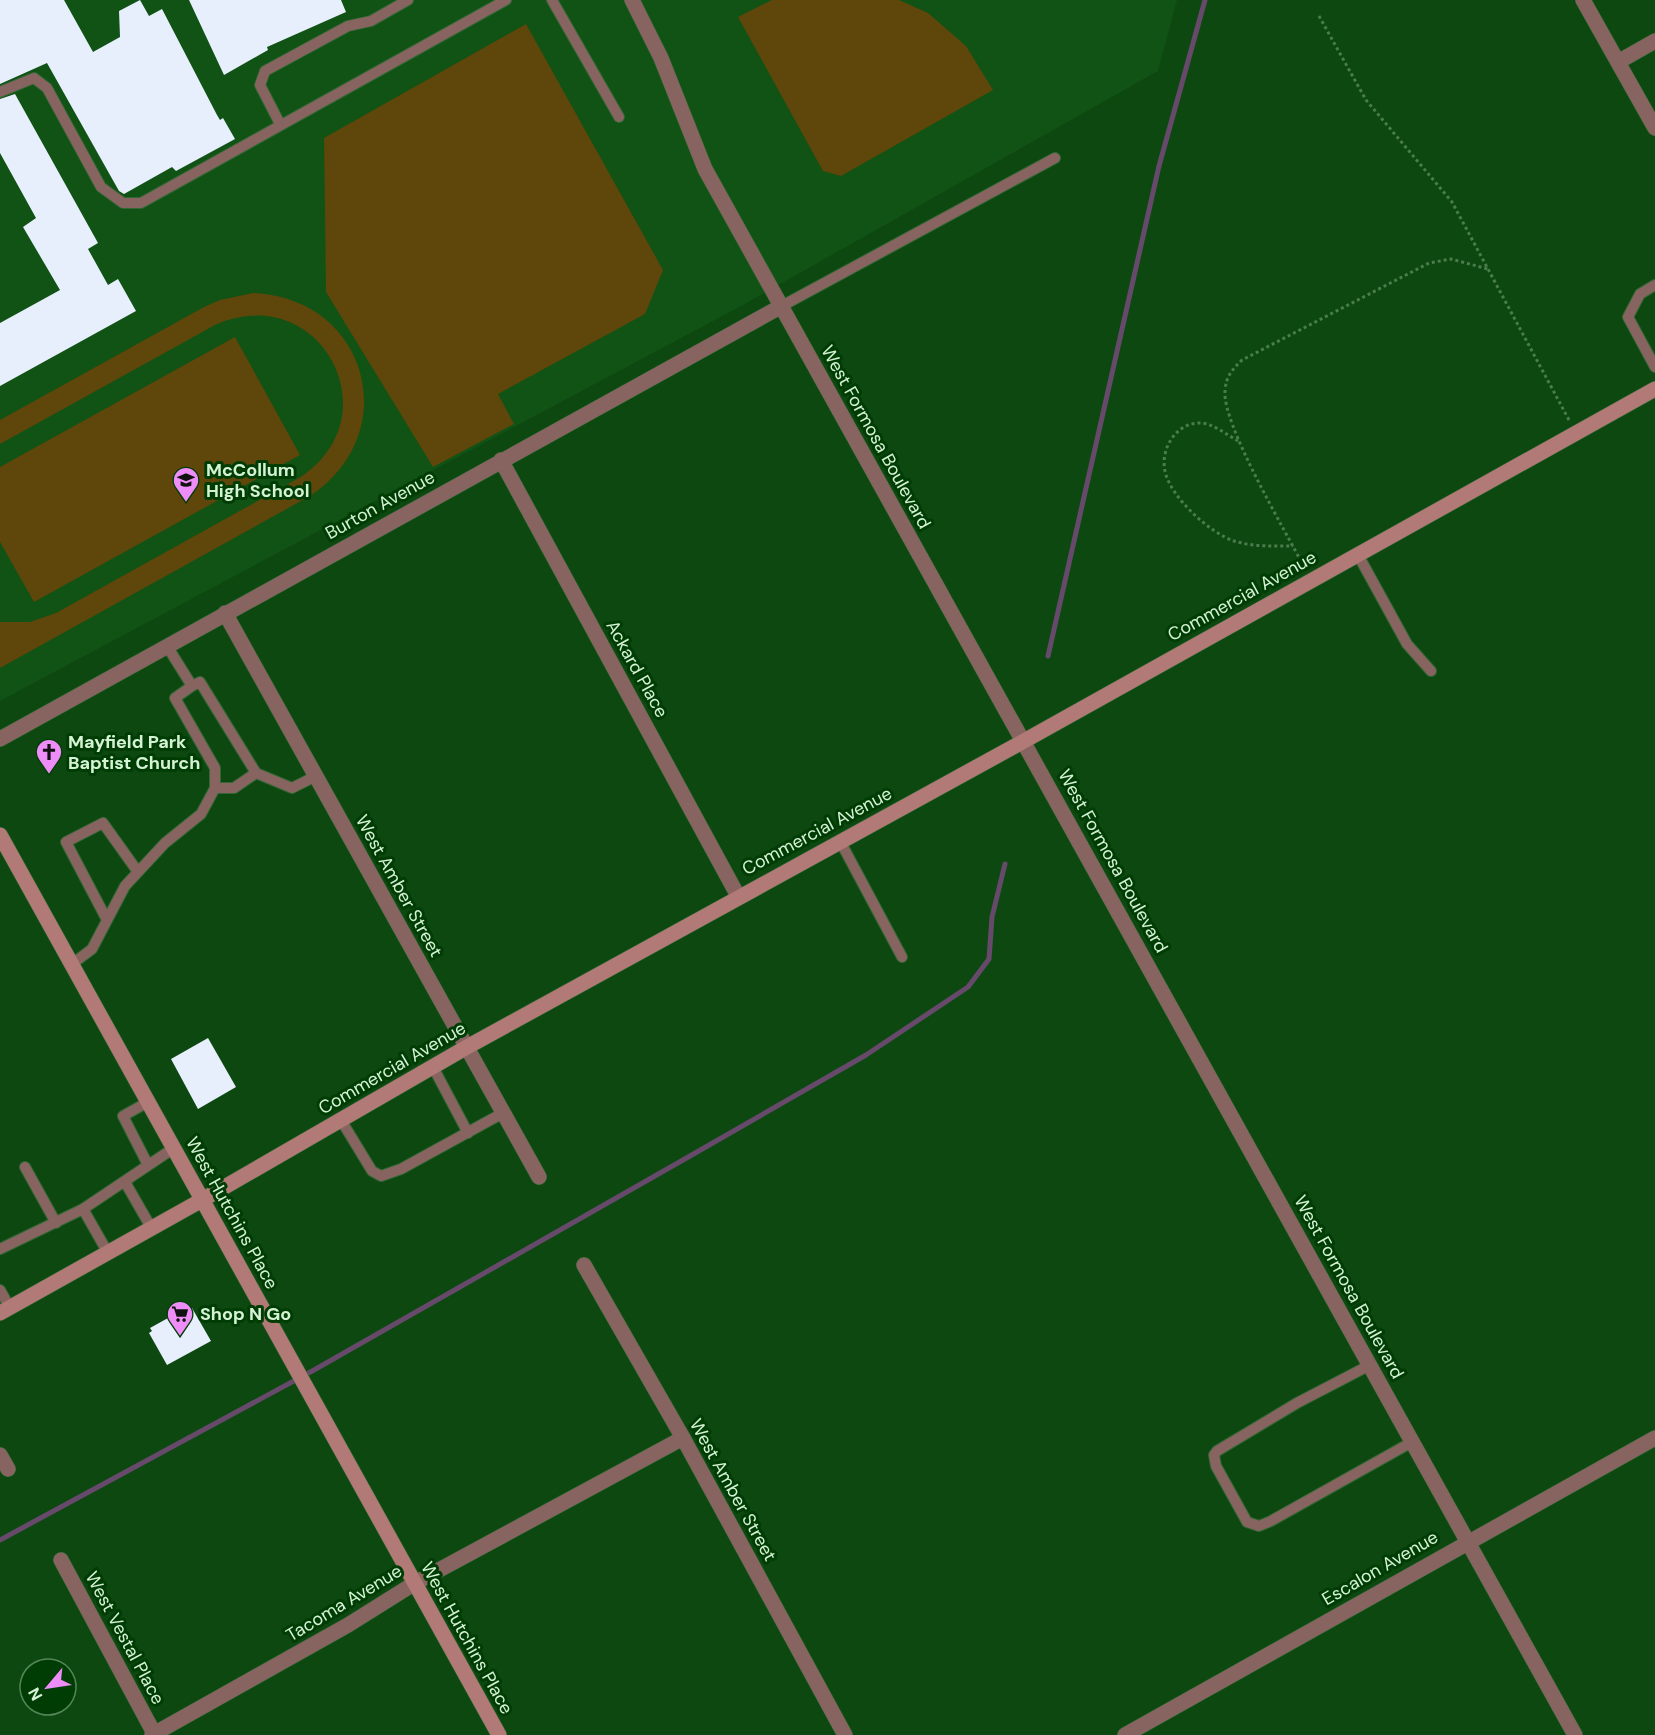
<svg xmlns="http://www.w3.org/2000/svg" width="1655" height="1735" font-family="'DM Sans',sans-serif">
	<style>
		.built { fill: #115215 }
		.green { fill: #5f460b }
		.lines { fill: none; stroke-linecap: round; stroke-linejoin: round }
		.stream { stroke: #674a6b; stroke-width: 5 }
		.building { fill: #e7effd }
		.lane-casing { stroke: #326734; stroke-width: 12 }
		.street-casing { stroke: #326734; stroke-width: 16 }
		.secondary-casing { stroke: #326734; stroke-width: 16 }
		.path { stroke: #4b7c4c; stroke-width: 3; stroke-dasharray: 3 3; stroke-linecap: butt }
		.lane { stroke: #886461; stroke-width: 10 }
		.street { stroke: #886461; stroke-width: 15 }
		.secondary { stroke: #b17a76; stroke-width: 15 }
		.labels { text-anchor: middle; stroke-width: 6; stroke-linejoin: round; paint-order: stroke }
		.street-label { font-size: 18px; fill: #d5f3d4; stroke: #003d05 }
		.poi-label { font-size: 18px; font-weight: bold; fill: #d5f3d4; stroke: #003d05; text-anchor: start }
	</style>
	<rect width="100%" height="100%" fill="#0e4811"/>
	<path class="built" d="M 0,0 L 1177,0 L 1158,71 L 743,305 L 0,701 Z"/>
	<path class="green" d="M 772,0 L 899,0 L 928,13 L 966,46 L 993,90 L 841,176 L 823,171 L 738,17 Z
		M 526,24 L 663,270 L 645,314 L 498,394 L 514,424 L 433,467 L 326,292 L 324,138 Z
		M 253,293 C 368,298 405,433 310,496 L 0,668 L 0,622 L 30,622 L 56,613 L 299,478 C 395,416 319,278 215,325 L 0,444 L 0,420 L 204,307 L 220,300 Z
		M 235,337 L 300,455 L 34,602 L 0,542 L 0,467 Z"/>
	<g class="lines">
		<path class="stream" d="M 1048,656 L 1159,166 L 1205,0
			M 0,1540 L 314,1370 L 690,1156 L 866,1055 L 968,987 L 989,959 L 992,917 L 1005,864"/>
	</g>
	<path class="building" d="M 0,0 L 64,0 L 93,52 L 120,37 L 119,11 L 140,0 L 149,16 L 162,9 L 217,115 L 220,120 L 223,118 L 235,139 L 176,171 L 172,167 L 124,194 L 119,191 L 47,63 L 0,84 Z
		M 189,0 L 341,0 L 346,12 L 267,47 L 268,50 L 224,75 Z
		M 15,94 L 98,243 L 88,249 L 108,285 L 118,279 L 136,311 L 0,386 L 0,323 L 60,290 L 23,227 L 36,218 L 0,153 L 0,99 Z
		M 208,1038 L 236,1087 L 198,1109 L 171,1059 Z
		M 186,1308 L 188,1310 L 192,1308 L 211,1341 L 167,1365 L 149,1333 L 152,1331 L 150,1328 Z"/>
	<g class="lines">
		<g class="lane-casing">
			<path id="lane" d="M 552,0 L 619,117
				M 0,92 L 34,78 L 47,88 L 101,187 L 123,203 L 141,203 L 506,0
				M 280,124 L 260,85 L 265,71 L 348,26 L 371,21 L 408,0
				M 1655,285 L 1640,294 L 1628,317 L 1655,367
				M 780,307 L 1055,158
				M 1357,553 L 1407,644 L 1431,671
				M 192,686 L 200,682 L 256,773 L 292,788 L 316,776
				M 215,788 L 234,788 L 256,773
				M 840,841 L 902,957
				M 107,920 L 66,842 L 103,823 L 138,872
				M 72,964 L 92,949 L 125,886 L 165,843 L 201,814 L 215,788 L 215,768 L 175,698 L 192,686 L 167,646
				M 433,1067 L 468,1133
				M 148,1102 L 123,1116 L 148,1165
				M 341,1120 L 372,1171 L 381,1176 L 401,1169 L 503,1113
				M 25,1167 L 56,1223
				M 125,1182 L 152,1229
				M 0,1249 L 83,1209
				M 108,1253 L 83,1209 L 174,1148
				M 0,1290 L 10,1308
				M 1370,1365 L 1297,1403 L 1217,1451 L 1214,1455 L 1216,1466 L 1247,1522 L 1259,1526 L 1271,1521 L 1412,1442"/>
		</g>
		<g class="street-casing">
			<path id="street" d="M 632,0 L 661,58 L 705,169 L 1575,1735
				M 1583,0 L 1655,128
				M 1618,62 L 1655,41
				M 501,460 L 738,896
				M 225,613 L 539,1177
				M 0,739 L 780,307
				M 584,1265 L 683,1438 L 845,1735
				M 0,1455 L 8,1469
				M 61,1560 L 155,1735
				M 152,1735 L 348,1625 L 415,1583 L 683,1438
				M 1125,1735 L 1655,1438"/>
		</g>
		<g class="secondary-casing">
			<path id="secondary" d="M 0,835 L 499,1735
				M 0,1313 L 202,1200 L 467,1047 L 1024,741 L 1655,389"/>
		</g>
		<path class="path" d="M 1319,16 L 1366,100 L 1452,202 L 1569,420
			M 1238,441 C 1227,435 1214,424 1201,423 C 1177,422 1160,448 1165,471 C 1170,497 1210,533 1234,541 C 1253,547 1273,546 1293,546
			M 1304,567 C 1286,532 1222,424 1225,391 C 1226,376 1232,370 1242,360 L 1429,263 L 1451,259 L 1488,269"/>
		<use href="#lane" class="lane"/>
		<use href="#street" class="street"/>
		<use href="#secondary" class="secondary"/>
	</g>
	<defs>
		<g id="school-pin" transform="scale(1.35)"><path d="M0 17L-7.5 6A9.5 9.5 0 1 1 7.5 6Z" fill="#ee8cf8" stroke="#003d05"/><path d="M0-5L7-2L0 1L-7-2ZM-4 1L0 2.5L4 1V4Q0 6-4 4Z" fill="#111"/></g>
		<g id="church-pin" transform="scale(1.35)"><path d="M0 17L-7.5 6A9.5 9.5 0 1 1 7.5 6Z" fill="#ee8cf8" stroke="#003d05"/><path d="M-1.2-6h2.4v3.5h3.3v2.4h-3.3V6h-2.4V-.1h-3.3v-2.4h3.3Z" fill="#111"/></g>
		<g id="supermarket-pin" transform="scale(1.35)"><path d="M0 17L-7.5 6A9.5 9.5 0 1 1 7.5 6Z" fill="#ee8cf8" stroke="#003d05"/><path d="M-6-5.5h2.5l.6 2H6L4.5 2H-2.5L-4.4-4H-6ZM-1.5 3.2a1.3 1.3 0 1 0 .1 0ZM3 3.2a1.3 1.3 0 1 0 .1 0Z" fill="#111"/></g>
	</defs>
	<g fill-rule="evenodd">
		<use href="#school-pin" x="186" y="480"/>
		<use href="#church-pin" x="49" y="752"/>
		<use href="#supermarket-pin" x="180" y="1314"/>
	</g>
	<g class="labels">
		<g class="street-label">
			<text transform="translate(876 437) rotate(61)" y="6">West Formosa Boulevard</text>
			<text transform="translate(380 505) rotate(-29)" y="6">Burton Avenue</text>
			<text transform="translate(1242 596) rotate(-29)" y="6">Commercial Avenue</text>
			<text transform="translate(637 669) rotate(61)" y="6">Ackard Place</text>
			<text transform="translate(817 831) rotate(-28)" y="6">Commercial Avenue</text>
			<text transform="translate(1113 861) rotate(61)" y="6">West Formosa Boulevard</text>
			<text transform="translate(399 886) rotate(61)" y="6">West Amber Street</text>
			<text transform="translate(392 1068) rotate(-30)" y="6">Commercial Avenue</text>
			<text transform="translate(232 1213) rotate(61)" y="6">West Hutchins Place</text>
			<text transform="translate(1349 1287) rotate(61)" y="6">West Formosa Boulevard</text>
			<text transform="translate(733 1490) rotate(61)" y="6">West Amber Street</text>
			<text transform="translate(1380 1568) rotate(-30)" y="6">Escalon Avenue</text>
			<text transform="translate(344 1603) rotate(-31)" y="6">Tacoma Avenue</text>
			<text transform="translate(125 1638) rotate(62)" y="6">West Vestal Place</text>
			<text transform="translate(467 1638) rotate(61)" y="6">West Hutchins Place</text>
		</g>
		<g class="poi-label">
			<text x="206" y="476">McCollum<tspan x="206" dy="21">High School</tspan></text>
			<text x="68" y="748">Mayfield Park<tspan x="68" dy="21">Baptist Church</tspan></text>
			<text x="200" y="1320">Shop N Go</text>
		</g>
	</g>
	<g transform="translate(48 1687) rotate(241)"><circle r="28" fill="#003d05" stroke="#558658" stroke-width="1.5"/>
	<path d="M0-4.5L10 22L0 15L-10 22Z" fill="#ee8cf8"/>
	<text y="-9" font-size="16" font-weight="bold" text-anchor="middle" fill="#d5f3d4">N</text>
	</g>
</svg>
